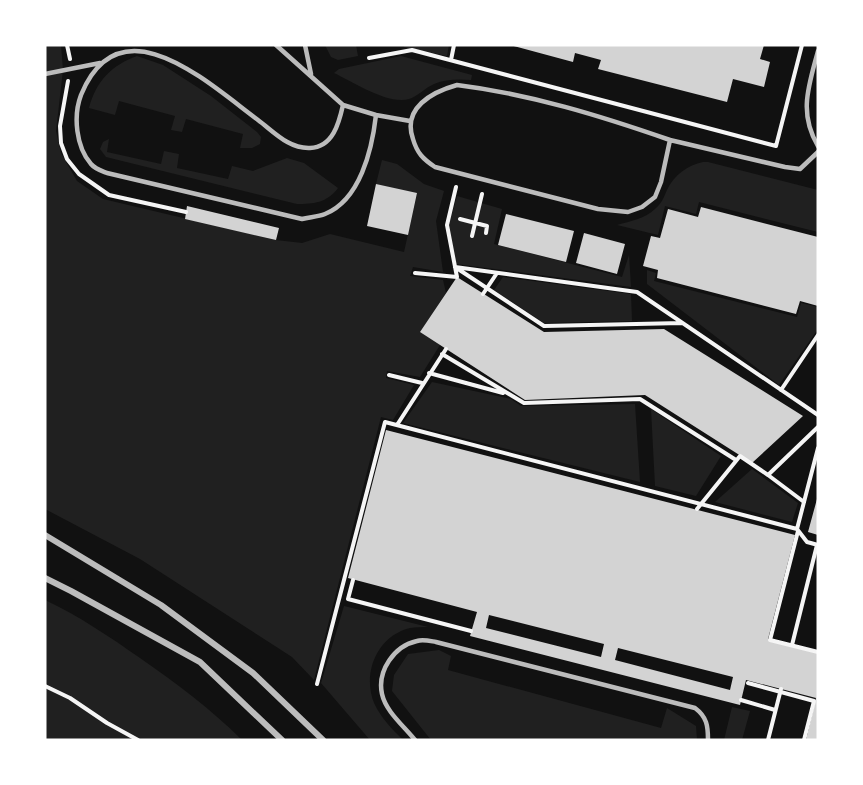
<svg xmlns="http://www.w3.org/2000/svg" width="863" height="785" font-family="'PT Sans',sans-serif">
	<style>
		.green { fill: #202020 }
		.building { fill: #d3d3d3; fill-rule: evenodd }
		.lines { fill: none; stroke-linecap: round; stroke-linejoin: round }
		.path { stroke: #f5f5f5; stroke-width: 4 }
		.service { stroke: #bcbcbc; stroke-width: 4.5 }
		.minor { stroke: #bcbcbc; stroke-width: 6 }
	</style>
	<rect width="100%" height="100%" fill="#111"/>
	<path class="green" d="M 45,45 L 61,45 L 63,70 L 56,131 L 61,153 L 77,181 L 103,199 L 276,240 L 302,243 L 330,234 L 404,252 L 417,194 L 376,184 L 382,160 L 397,164 L 424,184 L 444,191 L 436,221 L 443,272 L 413,267 L 410,276 L 443,280 L 446,293 L 421,332 L 440,345 L 420,377 L 387,371 L 386,378 L 414,385 L 393,420 L 381,417 L 314,680 L 292,657 L 140,559 L 45,509 Z
		M 325,45 L 356,45 L 358,56 L 338,60 L 331,57 Z
		M 404,45 L 449,45 L 447,56 L 404,47 Z
		M 137,56 L 163,65 L 211,96 L 257,132 L 261,137 L 260,144 L 252,148 L 240,148 L 243,134 L 186,119 L 182,132 L 171,130 L 175,116 L 119,101 L 115,115 L 89,108 C 96,81 112,65 137,56 Z
		M 401,56 L 472,75 L 471,80 C 458,79 446,79 434,84 C 425,88 418,96 409,99 C 388,105 353,82 334,73 L 339,69 Z
		M 109,139 L 107,152 L 161,164 L 164,151 L 179,154 L 177,168 L 228,179 L 232,166 L 253,171 L 287,158 L 304,163 L 338,188 C 327,203 313,204 297,204 L 106,157 L 100,149 L 103,142 Z
		M 703,162 L 708,162 L 818,190 L 818,232 L 699,202 L 696,214 L 665,206 L 658,235 L 617,225 C 631,221 644,219 655,209 C 662,203 664,197 667,190 C 674,175 688,165 703,162 Z
		M 457,196 L 502,209 L 494,244 L 622,277 L 629,255 L 631,287 L 456,264 L 449,224 Z
		M 647,270 L 656,273 L 654,281 L 797,317 L 801,303 L 818,307 L 818,329 L 779,385 L 647,284 Z
		M 503,277 L 631,294 L 632,321 L 544,323 L 494,290 Z
		M 432,382 L 511,399 L 521,406 L 635,404 L 640,482 L 403,423 Z
		M 651,409 L 721,456 L 696,496 L 655,486 Z
		M 752,469 L 798,503 L 792,522 L 715,502 Z
		M 45,600 C 79,616 110,637 140,658 C 176,683 211,709 242,740 L 45,740 Z
		M 344,606 L 428,627 C 422,627 415,627 410,628 C 377,636 362,673 374,703 C 381,718 392,729 403,740 L 370,740 L 321,683 Z
		M 439,650 L 451,656 L 448,670 L 661,728 L 667,708 L 696,726 L 697,740 L 431,740 L 392,691 L 394,675 L 408,654 Z
		M 732,707 L 750,711 L 742,740 L 724,740 Z"/>
	<path class="building" d="M 510,45 L 764,45 L 760,59 L 770,62 L 764,87 L 733,79 L 727,102 L 598,69 L 601,60 L 575,53 L 573,62 Z
		M 376,184 L 417,193 L 408,235 L 367,226 Z
		M 187,206 L 279,228 L 276,240 L 185,219 Z
		M 701,207 L 818,237 L 818,306 L 800,301 L 796,314 L 657,278 L 658,270 L 643,266 L 651,236 L 660,238 L 668,209 L 698,217 Z
		M 506,214 L 574,231 L 566,262 L 498,245 Z
		M 584,233 L 625,244 L 617,274 L 576,263 Z
		M 457,277 L 544,332 L 664,329 L 803,416 L 752,463 L 645,395 L 525,400 L 420,332 Z
		M 386,430 L 795,535 L 768,639 L 818,652 L 818,740 L 806,740 L 816,698 L 746,680 L 740,705 L 470,636 L 477,612 L 348,578 ZM 489,615 L 604,644 L 601,657 L 486,628 ZM 618,648 L 733,677 L 730,690 L 615,660 Z
		M 817,499 L 818,499 L 818,535 L 808,532 Z"/>
	<g class="lines">
		<path class="path" d="M 67,45 L 70,59
			M 369,58 L 412,50 L 776,146 L 802,45
			M 451,60 L 454,45
			M 68,81 L 60,126 L 61,143 L 67,159 L 79,174 L 109,195 L 186,212
			M 460,219 L 487,226 L 486,233
			M 472,236 L 482,194
			M 455,267 L 637,292 L 818,415
			M 455,267 L 544,326 L 682,323
			M 415,273 L 457,277 L 447,225 L 456,187
			M 483,294 L 497,273
			M 442,354 L 524,403 L 640,399 L 736,460
			M 429,373 L 503,393
			M 389,375 L 422,383
			M 781,390 L 818,335
			M 397,425 L 446,349
			M 768,475 L 804,502
			M 697,509 L 740,456 L 768,475 L 818,427
			M 797,529 L 818,448
			M 798,531 L 770,640 L 818,652
			M 353,580 L 348,599 L 471,631
			M 792,645 L 817,545
			M 748,683 L 814,701 L 804,740
			M 317,684 L 385,422 L 797,529 L 807,542 L 818,545
			M 45,686 L 70,698 L 107,723 L 138,740
			M 741,700 L 775,710
			M 768,740 L 781,689"/>
		<path class="service" d="M 276,45 L 343,105 L 376,115 L 410,121
			M 305,45 L 311,74
			M 818,51 C 809,85 798,113 818,146
			M 45,74 L 100,63
			M 457,85 C 530,94 601,116 670,140 L 661,182 L 655,197 L 642,207 L 628,212 L 598,209 L 435,167 C 423,159 417,153 413,139 C 402,108 432,92 457,85 Z
			M 343,105 C 339,123 333,147 310,148 C 289,149 274,132 258,120 C 208,83 120,0 81,95 C 73,116 76,147 91,164 C 95,169 102,171 107,173 L 302,219 C 309,217 318,217 325,214 C 360,200 372,150 376,115
			M 670,140 L 785,167 L 800,169 L 818,152
			M 415,740 C 404,726 386,712 382,694 C 377,671 394,646 417,641 C 423,639 430,641 436,642 L 695,708 C 707,717 708,726 708,740"/>
		<path class="minor" d="M 45,535 L 161,605 L 253,673 L 323,740
			M 45,578 L 71,591 L 200,662 L 282,740"/>
	</g>
	<rect width="863" height="785" fill="none" stroke="#ffffff" stroke-width="93"/>
</svg>
